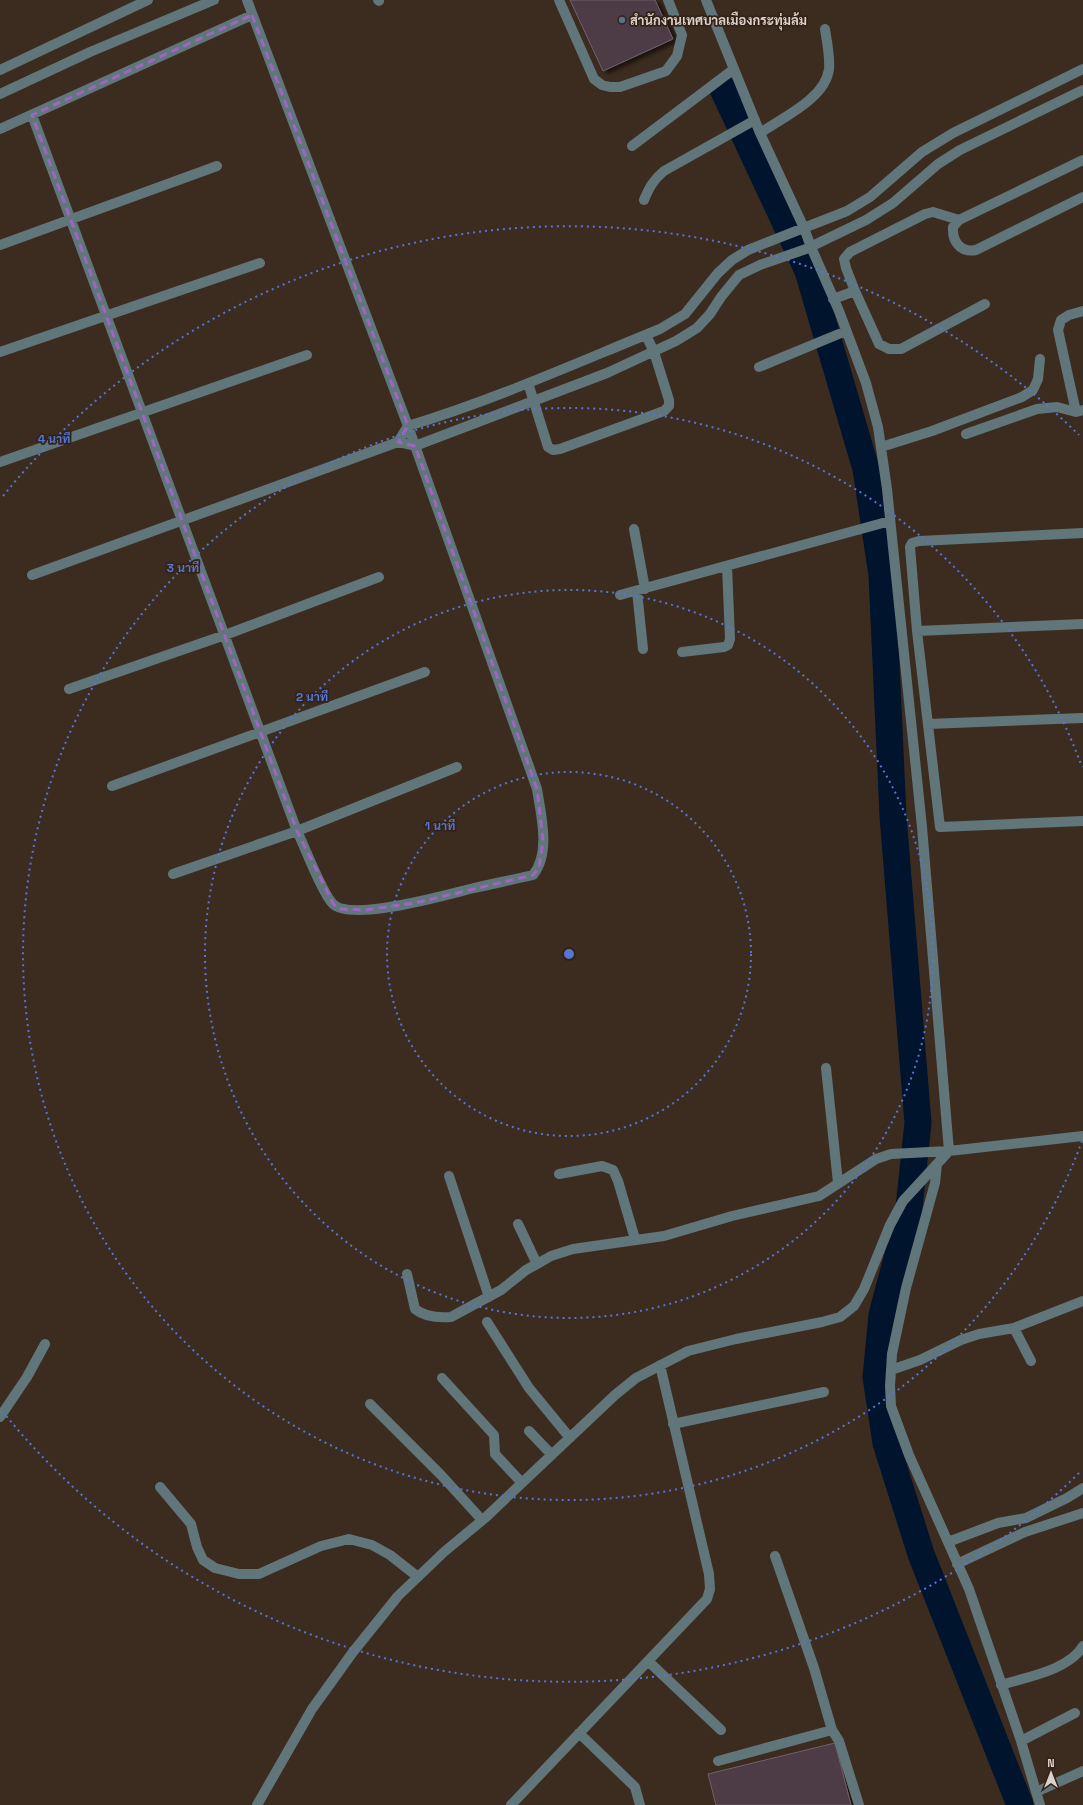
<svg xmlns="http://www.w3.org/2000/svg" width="1083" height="1805" font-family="'Space Grotesk',Sarabun,sans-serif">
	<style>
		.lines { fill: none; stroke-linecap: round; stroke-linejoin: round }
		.river { stroke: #01142d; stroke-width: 27 }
		.building { fill: #4d3a45; stroke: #735f6a; filter: url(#shadow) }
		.minor { stroke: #61767a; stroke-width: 10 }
		.marked { fill: none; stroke: #9d66c3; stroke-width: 3; stroke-dasharray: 8 5; stroke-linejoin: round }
		.ring { fill: none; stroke: #5675d4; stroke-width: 2; stroke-dasharray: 2 4 }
		.service-dot { fill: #5c6f8a; stroke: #322217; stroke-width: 1.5 }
		.labels { text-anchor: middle; stroke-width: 3.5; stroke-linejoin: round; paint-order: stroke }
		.poi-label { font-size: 13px; font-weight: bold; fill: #dcd1ca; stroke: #322217; text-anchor: start }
		.centre { fill: #5675d4; stroke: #322217; stroke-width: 2 }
		.ring-label { font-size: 12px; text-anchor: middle; font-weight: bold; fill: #5675d4; stroke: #322217; stroke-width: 3.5; stroke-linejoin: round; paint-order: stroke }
	</style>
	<defs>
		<filter id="shadow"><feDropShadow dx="4.5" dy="2.5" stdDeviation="2" flood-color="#0009"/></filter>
	</defs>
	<rect width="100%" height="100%" fill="#3c2c20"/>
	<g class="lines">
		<path class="river" d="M 723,89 L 808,271 L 866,469 L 882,575 L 893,816 L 918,1123 L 908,1217 L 882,1315 L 876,1377 L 886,1443 L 921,1554 L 1020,1805"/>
	</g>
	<path class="building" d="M 570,0 L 655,0 L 673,39 L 603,71 Z
		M 835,1743 L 851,1805 L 716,1805 L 708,1774 Z"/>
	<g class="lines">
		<path class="minor" d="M 378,0 L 379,1
			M 559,0 L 594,79 L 602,85 L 610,87 L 620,87 L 666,71 L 677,56 L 682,35 L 668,0
			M 0,70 L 148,0
			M 0,94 L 90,52 L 214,0
			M 32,115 L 297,831 C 305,847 322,893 333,904 C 351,922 446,895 470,889 C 491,884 512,880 533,875 C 551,853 541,815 537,789 L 408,426 L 247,0
			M 0,129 L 252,15
			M 760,133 C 782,118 826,98 829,69 C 830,56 827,42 825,29
			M 632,146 L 734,69
			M 1083,160 L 959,220 L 953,227 C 952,241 960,253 976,250 L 1083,197
			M 644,200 C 649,188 653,180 664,171 L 755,120
			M 0,245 L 217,166
			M 855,291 L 846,268 L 844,259 L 850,252 L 925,214 L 933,212 L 959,220
			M 833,299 L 855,291 L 879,344 L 889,349 L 901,349 L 985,304
			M 1083,311 L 1069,315 L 1061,320 L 1058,330 L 1076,412 L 1083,410
			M 0,352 L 260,263
			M 759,367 L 846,331
			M 528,383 L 548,447 L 553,450 L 560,449 L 664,411 L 669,406 L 669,400 L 654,352 L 646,335
			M 966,434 L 1037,409 L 1057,407 L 1076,412
			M 398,442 L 408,426 C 494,400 576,363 660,329 L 685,314 L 718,273 L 732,260 L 748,250 L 847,211 L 870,197 L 922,152 L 953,133 L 1083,69
			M 881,447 L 932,431 L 1022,397 L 1033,390 L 1038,379 L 1040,359
			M 0,462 L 307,355
			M 634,529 L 645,589
			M 1083,533 L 919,541 L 912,543 L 910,547 L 917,631 L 940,827 L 1083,821
			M 32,575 L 398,442 L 415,446 L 607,373 L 676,341 L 697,328 L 710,314 L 721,297 L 739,275 L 760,265 L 806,249 L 866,220 L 893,203 L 938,164 L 960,150 L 1083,90
			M 637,591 L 643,649
			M 620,595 L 890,521
			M 917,631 L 1083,624
			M 682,652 L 724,647 L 728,645 L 730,639 L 727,566
			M 69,689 L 225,635 L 379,577
			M 928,724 L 1083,718
			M 112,786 L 425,672
			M 173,874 L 297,831 L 457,767
			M 826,1068 L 838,1183
			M 937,1164 L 935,1183 L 906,1288 L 892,1354 L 890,1386 L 891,1406 L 909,1455 L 969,1589 L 1021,1741 L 1040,1805
			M 559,1174 L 602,1166 L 613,1170 L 618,1181 L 635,1239
			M 449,1176 L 489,1297
			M 518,1224 L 537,1264
			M 407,1274 L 415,1309 C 425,1317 439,1318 451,1317 L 501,1290 L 526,1270 L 537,1264 L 551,1256 L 573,1249 L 664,1236 L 732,1216 L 819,1196 L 876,1159 L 891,1154 L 949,1151 L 922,827 L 887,489 L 878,427 L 866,383 L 839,311 L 811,247 L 804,228 L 760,133 L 706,0
			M 487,1322 L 529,1388 L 570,1438
			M 1014,1328 L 1083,1301
			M 891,1370 L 920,1360 L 961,1340 L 979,1334 L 1014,1328 L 1031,1361
			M 442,1378 L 494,1435 L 495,1454 L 522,1483
			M 370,1404 L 441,1475 L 482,1520
			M 0,1417 L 27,1377 L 45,1344
			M 673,1424 L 824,1392
			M 529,1431 L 552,1455
			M 160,1487 L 191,1524 L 197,1547 L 203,1560 L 215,1568 L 239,1574 L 259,1574 L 321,1546 L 349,1539 L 372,1545 L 390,1555 L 418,1577
			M 948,1542 L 998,1523 L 1026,1518 L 1067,1498 L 1083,1488
			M 775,1556 L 814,1668 L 832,1730
			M 957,1564 L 1025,1532 L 1083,1513
			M 648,1661 L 721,1730
			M 1001,1685 C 1027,1677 1069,1670 1083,1646
			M 579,1733 L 635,1787 L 640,1805
			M 1021,1741 L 1075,1713
			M 718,1761 L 832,1730 L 839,1741 L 859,1805
			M 1036,1792 L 1083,1771
			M 257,1805 L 312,1709 L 353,1652 L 398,1596 L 444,1552 L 485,1518 L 615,1395 L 636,1378 L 688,1351 L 736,1339 L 822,1322 L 840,1317 L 854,1306 L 864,1289 L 890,1225 L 903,1201 L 949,1151 L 1083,1136
			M 511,1805 L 707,1599 L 710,1589 L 709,1574 L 660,1365"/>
	</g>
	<path class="marked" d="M 252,15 L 408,426 L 398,442 L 415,446 L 537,789 L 543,841 L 539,868 L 533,875 L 415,903 L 365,910 L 341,909 L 334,905 L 297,831 L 32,115 Z"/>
	<g class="ring">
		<circle cx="569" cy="954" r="182"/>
		<circle cx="569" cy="954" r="364"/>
		<path d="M1082 1141A546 546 0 1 1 1082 767"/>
		<path d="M1079 1473A728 728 0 0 1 3 1412M3 496A728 728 0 0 1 1079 435"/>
	</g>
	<circle class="service-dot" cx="622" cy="20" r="4"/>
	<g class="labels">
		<g class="poi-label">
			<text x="630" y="25">สำนักงานเทศบาลเมืองกระทุ่มล้ม</text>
		</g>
	</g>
	<circle cx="569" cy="954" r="6" class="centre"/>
	<g class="ring-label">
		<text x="54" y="443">4 นาที</text>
		<text x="183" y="572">3 นาที</text>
		<text x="312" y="701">2 นาที</text>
		<text x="440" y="830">1 นาที</text>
	</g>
	<g transform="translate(1051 1773)" stroke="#322217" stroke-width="3" paint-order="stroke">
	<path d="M0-3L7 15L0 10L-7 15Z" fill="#dcd1ca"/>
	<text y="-6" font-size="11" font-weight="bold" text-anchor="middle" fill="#dcd1ca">N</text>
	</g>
</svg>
